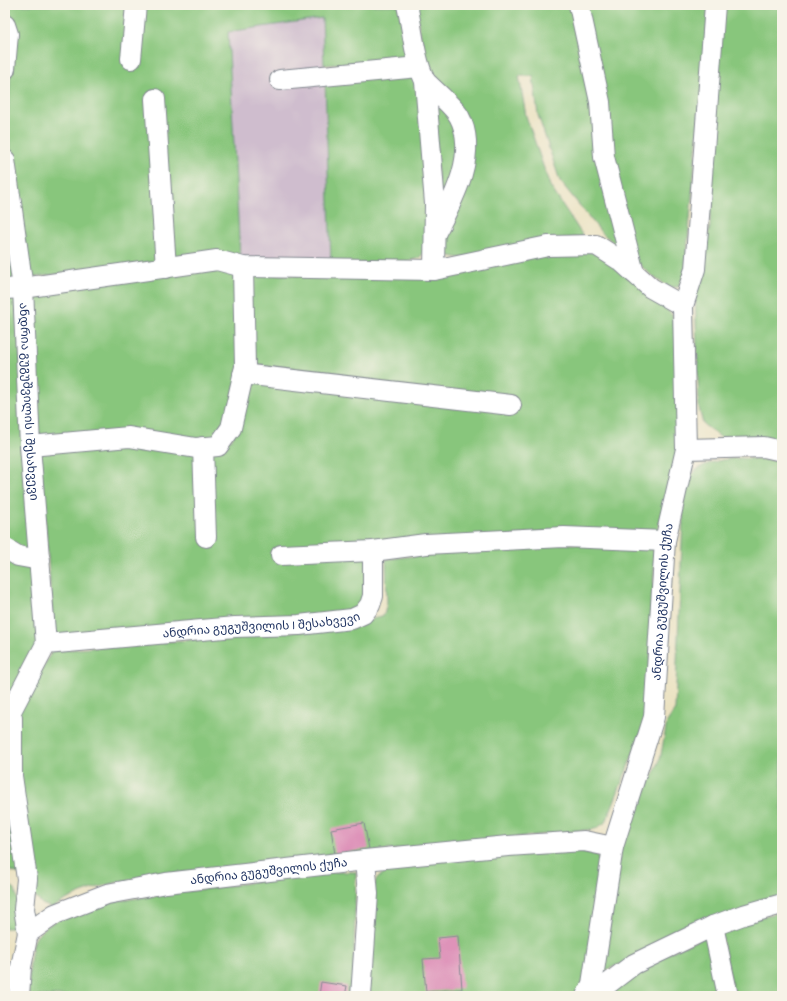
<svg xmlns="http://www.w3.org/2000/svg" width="787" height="1001" font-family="'Patrick Hand','Noto Sans Georgian',sans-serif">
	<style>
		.industrial { fill: #cfbdce }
		.green { fill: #88c67c; stroke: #527a6d }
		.building { fill: #de93b9 }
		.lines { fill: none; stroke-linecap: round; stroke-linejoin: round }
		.minor-casing { stroke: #838890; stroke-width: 22 }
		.minor { stroke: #fff; stroke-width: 20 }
		.labels { text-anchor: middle; stroke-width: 3; stroke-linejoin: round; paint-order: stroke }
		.street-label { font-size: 12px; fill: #1b2f5e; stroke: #f7f3e8 }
	</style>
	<rect width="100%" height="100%" fill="#f7f3e8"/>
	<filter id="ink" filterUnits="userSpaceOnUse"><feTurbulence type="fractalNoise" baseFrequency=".025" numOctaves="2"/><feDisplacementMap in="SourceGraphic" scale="8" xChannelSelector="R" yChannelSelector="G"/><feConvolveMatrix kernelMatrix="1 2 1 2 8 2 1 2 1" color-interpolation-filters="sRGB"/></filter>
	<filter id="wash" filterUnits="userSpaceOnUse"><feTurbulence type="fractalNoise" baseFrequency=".012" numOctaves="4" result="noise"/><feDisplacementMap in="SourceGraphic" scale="16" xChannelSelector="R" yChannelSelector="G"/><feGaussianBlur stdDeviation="0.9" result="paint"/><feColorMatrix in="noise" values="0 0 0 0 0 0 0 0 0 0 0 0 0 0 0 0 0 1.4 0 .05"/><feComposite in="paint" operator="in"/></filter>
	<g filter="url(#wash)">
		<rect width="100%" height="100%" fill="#ebe2c1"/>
		<path class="industrial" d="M 322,18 L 331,264 L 240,257 L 228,32 Z"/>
		<path class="green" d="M 5,5 L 399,5 L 406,55 L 402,60 L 324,65 L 322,18 L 228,32 L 240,257 L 161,261 L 27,278 L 7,125 L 14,30 Z
			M 415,5 L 709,5 L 685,274 L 678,287 L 669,287 L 655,278 L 601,232 L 560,181 L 538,115 L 533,76 L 519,76 L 526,116 L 550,186 L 583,236 L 460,258 L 445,255 L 443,239 L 454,222 L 469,176 L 440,84 L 424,55 Z
			M 720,5 L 782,5 L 782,440 L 723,439 L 703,424 L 699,408 L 695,290 L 710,227 L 711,147 Z
			M 410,73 L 421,84 L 429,247 L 419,258 L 403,263 L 331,264 L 325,80 Z
			M 433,97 L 453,116 L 460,156 L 440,212 Z
			M 5,200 L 14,281 L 5,282 Z
			M 549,250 L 588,251 L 615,262 L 658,300 L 672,315 L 680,360 L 681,450 L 656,536 L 545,531 L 369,559 L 365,606 L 347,615 L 54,638 L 40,448 L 115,443 L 208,452 L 233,438 L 247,273 L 333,277 Z
			M 213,266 L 237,272 L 241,364 L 225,427 L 215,439 L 37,441 L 27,294 Z
			M 5,297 L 16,297 L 41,643 L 9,699 L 5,700 Z
			M 740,458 L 782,461 L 782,899 L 603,971 L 621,845 L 660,760 L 667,722 L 675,710 L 684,495 C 686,490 687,480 690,476 C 702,462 723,459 740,458 Z
			M 544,543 L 655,547 L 648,716 L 606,822 L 595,829 C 475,842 354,852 234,867 C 178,874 99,876 52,908 L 42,904 L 33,895 L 17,776 L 17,714 L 52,651 L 352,627 L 384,615 L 387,603 L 386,559 Z
			M 5,716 L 22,875 L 5,869 Z
			M 575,850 L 597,855 L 602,870 L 586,976 L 578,996 L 28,996 C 29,982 29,946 37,936 C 54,914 98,905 124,900 L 328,872 L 356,872 L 353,989 L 376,880 L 393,864 Z
			M 5,882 L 15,889 L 23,928 L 5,928 Z
			M 782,911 L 782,996 L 734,996 L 720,929 Z
			M 709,935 L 724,996 L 601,996 L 642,965 Z"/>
		<g id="blocks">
			<path class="building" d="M 364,823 L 369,849 L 335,854 L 331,829 Z
				M 458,936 L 462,989 L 426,992 L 423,959 L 440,958 L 438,938 Z
				M 321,982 L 347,986 L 345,996 L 319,996 Z"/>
		</g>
	</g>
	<g filter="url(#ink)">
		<use href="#blocks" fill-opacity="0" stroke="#838890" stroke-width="1"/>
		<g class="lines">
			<g class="minor-casing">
				<g id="minor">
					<path d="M 407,5 C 413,31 414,57 425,81 L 435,204 L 434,270"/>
					<path d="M 579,5 L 600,102 L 604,157 L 634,273"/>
					<path d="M 5,25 L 8,34 L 5,69"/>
					<path d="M 131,59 L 136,5"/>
					<path d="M 280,80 L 419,67"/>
					<path d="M 425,81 C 434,90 453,106 459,116 C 479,153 453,200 436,232"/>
					<path d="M 155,99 L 166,268"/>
					<path id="s1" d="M 5,160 L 23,288 L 30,446 L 46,644"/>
					<path d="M 5,289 L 23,288 L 217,260 L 243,267 L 434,270 L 548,246 L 596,245 L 621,261 L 651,288 L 683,306"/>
					<path d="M 243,374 L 511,405"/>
					<path d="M 30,446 L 129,437 L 196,448 L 218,446 L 231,428 L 245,367 L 243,267"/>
					<path d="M 203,447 L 206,537"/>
					<path d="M 686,449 L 764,447 L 782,451"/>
					<path d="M 5,548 L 18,556 L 40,560"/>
					<path d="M 281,555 L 373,551 L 426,544 L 564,537 L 665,541"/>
					<path d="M 713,926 L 743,915 L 782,904"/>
					<path id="s2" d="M 28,933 L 24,909 L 27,879 L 12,776 L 12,718 L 10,713 L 46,644 L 235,627 L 299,625 L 352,619 L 363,614 L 370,605 L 373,596 L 373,551"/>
					<path id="s3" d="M 19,996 L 21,967 L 28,933 L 55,914 L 107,894 L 166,883 L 365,860 L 508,846 L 584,841 L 613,847"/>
					<path d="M 361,996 L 368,894 L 365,860"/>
					<path id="s4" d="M 586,996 L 592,984 L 613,847 L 654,717 L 665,541 L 686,449 L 683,306 L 695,269 L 715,5"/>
					<path d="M 592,996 L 634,964 L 713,926 L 728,996"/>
				</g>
			</g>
			<use href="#minor" class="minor"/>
		</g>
	</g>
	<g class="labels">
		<g class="street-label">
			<text dy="4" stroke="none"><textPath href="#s1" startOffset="243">ანდრია გუგუშვილის I შესახვევი</textPath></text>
			<text dy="4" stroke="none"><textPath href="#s4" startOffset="404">ანდრია გუგუშვილის ქუჩა</textPath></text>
			<text dy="4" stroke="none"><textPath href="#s2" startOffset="516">ანდრია გუგუშვილის I შესახვევი</textPath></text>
			<text dy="4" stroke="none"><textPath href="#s3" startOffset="316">ანდრია გუგუშვილის ქუჩა</textPath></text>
		</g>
	</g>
	<rect width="787" height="1001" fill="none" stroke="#f7f3e8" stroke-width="20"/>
</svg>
